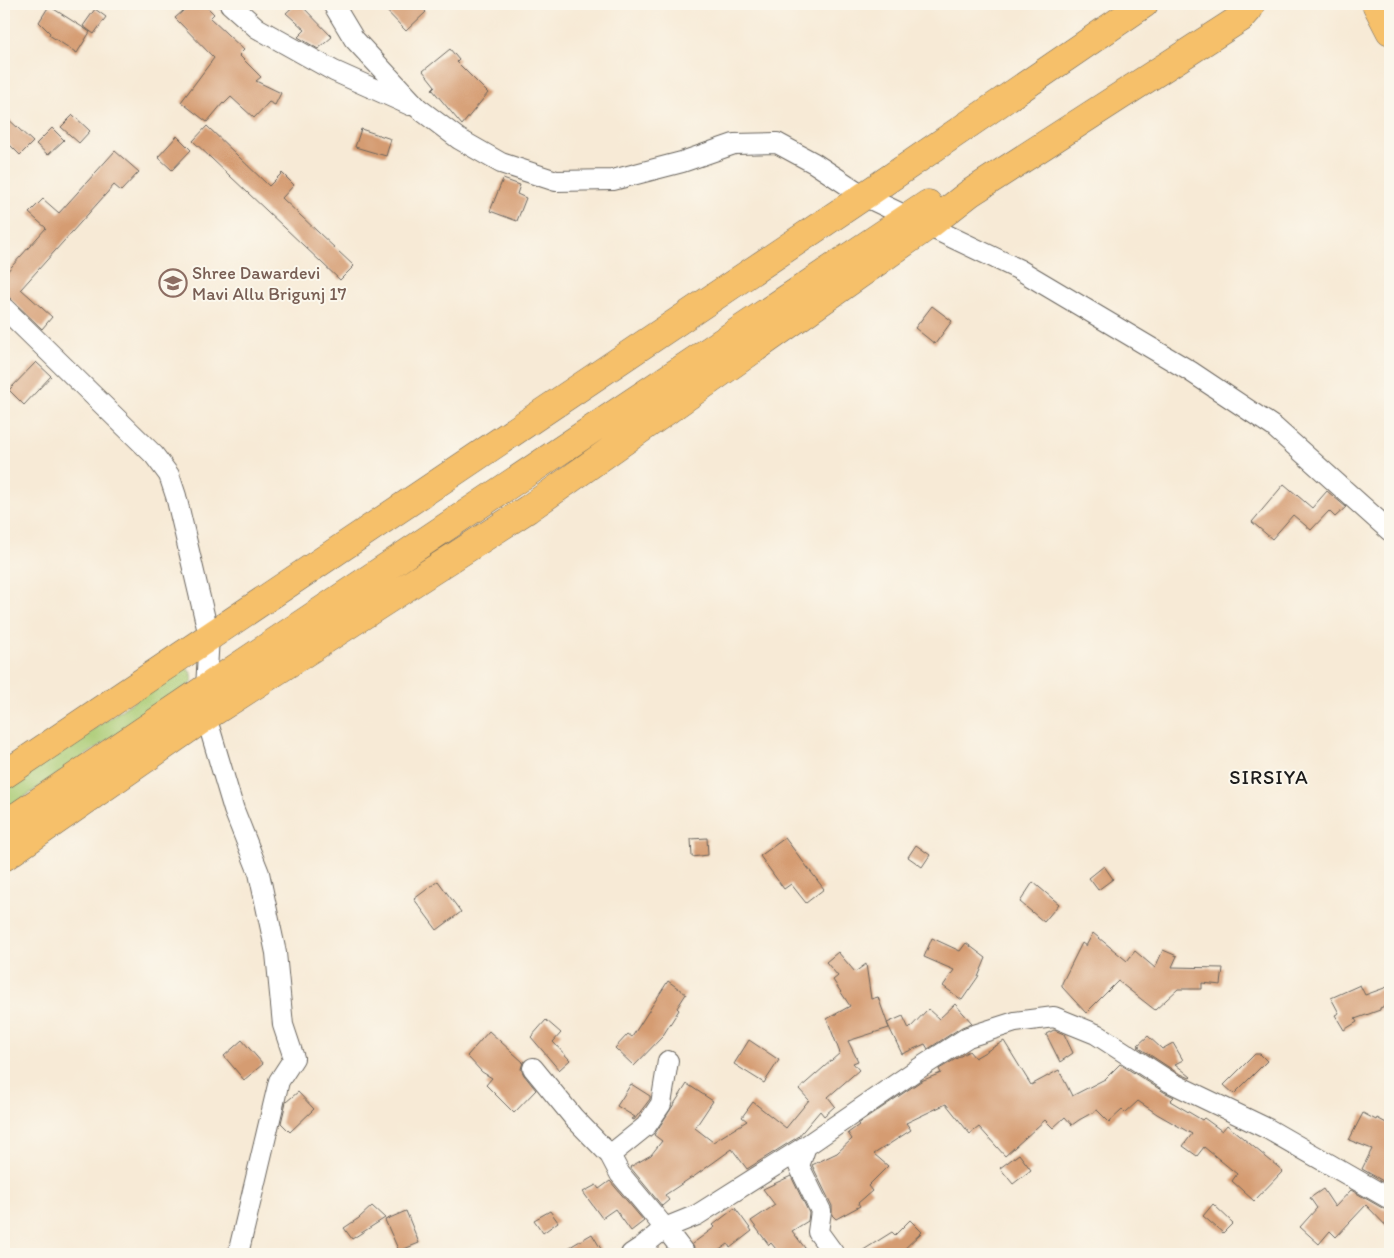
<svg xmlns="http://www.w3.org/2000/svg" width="1394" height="1258" font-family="Itim,sans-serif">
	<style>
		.green { fill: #a9ca72; stroke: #627347 }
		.building { fill: #d59c72 }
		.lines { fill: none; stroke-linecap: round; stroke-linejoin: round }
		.minor-casing { stroke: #69645d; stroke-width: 22 }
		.highway-casing { stroke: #69645d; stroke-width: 29 }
		.minor { stroke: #fff; stroke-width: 20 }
		.highway { stroke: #f6c06b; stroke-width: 28 }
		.labels { text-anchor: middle; stroke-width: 4; stroke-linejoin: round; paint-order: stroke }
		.education-label { font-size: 18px; fill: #785e54; stroke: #fbf7ec; text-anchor: start }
		.quarter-label { font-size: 20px; letter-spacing: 1px; fill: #1c1c1c; stroke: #fbf7ec }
	</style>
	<rect width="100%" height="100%" fill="#fbf7ec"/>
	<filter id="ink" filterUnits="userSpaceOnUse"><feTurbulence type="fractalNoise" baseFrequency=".02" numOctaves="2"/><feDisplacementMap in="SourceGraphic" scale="10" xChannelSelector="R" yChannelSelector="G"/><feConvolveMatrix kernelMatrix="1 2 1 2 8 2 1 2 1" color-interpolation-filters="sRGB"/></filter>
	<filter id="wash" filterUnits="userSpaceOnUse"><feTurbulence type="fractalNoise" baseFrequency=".0096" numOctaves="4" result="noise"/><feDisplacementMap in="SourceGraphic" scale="20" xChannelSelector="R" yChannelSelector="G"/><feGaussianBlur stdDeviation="1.12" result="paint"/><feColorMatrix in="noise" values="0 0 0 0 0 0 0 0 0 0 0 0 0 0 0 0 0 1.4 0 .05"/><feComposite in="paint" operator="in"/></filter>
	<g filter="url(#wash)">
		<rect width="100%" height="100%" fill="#f7ead6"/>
		<path class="green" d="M 184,667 C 192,671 193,675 192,683 L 4,811 L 4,790 Z"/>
		<g id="blocks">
			<path class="building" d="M 191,4 L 204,4 L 214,14 L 210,18 L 244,50 L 239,55 L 261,77 L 256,81 L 281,93 L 275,105 L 269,102 L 254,118 L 231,97 L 224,104 L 223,103 L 207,122 L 181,102 L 214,58 L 175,18 Z
				M 296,4 L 300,4 L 332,37 L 318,49 L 298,37 L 305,30 L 286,13 Z
				M 380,4 L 418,4 L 426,12 L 406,31 Z
				M 49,6 L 90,32 L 77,53 L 49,35 L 50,33 L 39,22 Z
				M 95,9 L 106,17 L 94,34 L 83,26 Z
				M 450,49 L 459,60 L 457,62 L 488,93 L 462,125 L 432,89 L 435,86 L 423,71 Z
				M 4,115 L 33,142 L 20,155 L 4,139 Z
				M 73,115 L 90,131 L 79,143 L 61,127 Z
				M 207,126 L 269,186 L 282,173 L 294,185 L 282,198 L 354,266 L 340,280 L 193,141 Z
				M 52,128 L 64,140 L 48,155 L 36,144 Z
				M 361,129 L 391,139 L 386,156 L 355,147 Z
				M 177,136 L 191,150 L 172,170 L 158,157 Z
				M 115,151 L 139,172 L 121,191 L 114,185 L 21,289 L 52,317 L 42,329 L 12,300 L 4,293 L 4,275 L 46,228 L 29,213 L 43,199 L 59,213 Z
				M 503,179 L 520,185 L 517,194 L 526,198 L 517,221 L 490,211 Z
				M 932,306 L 952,321 L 935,344 L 915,328 Z
				M 36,362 L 51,376 L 24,405 L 9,390 Z
				M 1284,484 L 1312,508 L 1327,491 L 1346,507 L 1335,517 L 1329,511 L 1311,530 L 1293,515 L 1272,539 L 1252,522 Z
				M 707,838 L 708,855 L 692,857 L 691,839 Z
				M 785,838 L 824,889 L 806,903 L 791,884 L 784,889 L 760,856 Z
				M 916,845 L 930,855 L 922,867 L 908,857 Z
				M 1104,866 L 1113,879 L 1098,890 L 1089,878 Z
				M 438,881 L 461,912 L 437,930 L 414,899 Z
				M 1033,882 L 1059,904 L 1044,922 L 1020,902 Z
				M 1093,933 L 1127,961 L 1135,951 L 1155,968 L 1163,950 L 1177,956 L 1172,967 L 1223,968 L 1221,985 L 1202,983 L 1202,989 L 1178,989 L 1155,1010 L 1118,981 L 1086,1013 L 1062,987 L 1062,983 L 1082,943 L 1086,946 Z
				M 932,938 L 960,951 L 966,943 L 986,958 L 978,977 L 962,1000 L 943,986 L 954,970 L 924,957 Z
				M 838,952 L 855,972 L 866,964 L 871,999 L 878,997 L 889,1028 L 848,1041 L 858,1061 L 853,1063 L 859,1070 L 828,1097 L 835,1106 L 824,1116 L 820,1111 L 798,1137 L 747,1169 L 732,1149 L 692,1178 L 692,1177 L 665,1195 L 669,1200 L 662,1206 L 630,1167 L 651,1155 L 662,1141 L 654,1135 L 687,1084 L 713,1101 L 695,1128 L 713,1142 L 747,1121 L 742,1117 L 753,1102 L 786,1128 L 809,1100 L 799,1089 L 840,1053 L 827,1019 L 850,1006 L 833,980 L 838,976 L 826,962 Z
				M 668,981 L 686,994 L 677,1008 L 679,1010 L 662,1037 L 634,1066 L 615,1048 L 628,1034 L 632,1037 Z
				M 1360,985 L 1365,995 L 1390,986 L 1390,1004 L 1380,1008 L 1380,1010 L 1355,1019 L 1357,1022 L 1344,1030 L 1335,1015 L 1339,1013 L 1331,998 Z
				M 955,1004 L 972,1023 L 962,1027 L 928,1049 L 925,1044 L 902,1054 L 887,1023 L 903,1016 L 909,1029 L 928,1009 L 939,1019 Z
				M 546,1020 L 561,1033 L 553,1042 L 570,1060 L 559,1070 L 531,1037 Z
				M 1054,1030 L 1064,1034 L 1073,1053 L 1060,1062 L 1046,1034 Z
				M 489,1031 L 523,1062 L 521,1069 L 524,1075 L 536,1090 L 514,1113 L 486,1085 L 492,1078 L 482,1072 L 467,1056 Z
				M 1148,1036 L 1162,1049 L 1173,1043 L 1183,1060 L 1175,1064 L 1191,1077 L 1190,1078 L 1176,1072 L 1138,1047 L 1140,1046 L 1138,1045 Z
				M 242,1040 L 263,1064 L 244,1080 L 224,1056 Z
				M 749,1040 L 779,1060 L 764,1083 L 734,1064 Z
				M 1004,1041 L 1031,1085 L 1059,1070 L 1072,1096 L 1105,1079 L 1120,1064 L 1164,1092 L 1174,1097 L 1170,1101 L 1202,1120 L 1204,1118 L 1222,1131 L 1227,1125 L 1283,1171 L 1254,1201 L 1232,1181 L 1237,1174 L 1204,1147 L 1197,1156 L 1183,1146 L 1192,1134 L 1157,1114 L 1138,1101 L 1125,1113 L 1122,1110 L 1109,1122 L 1097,1110 L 1079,1120 L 1072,1125 L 1065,1117 L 1053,1128 L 1045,1120 L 1005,1156 L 979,1127 L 970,1134 L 946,1104 L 906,1123 L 911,1130 L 874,1154 L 888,1166 L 868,1186 L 872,1191 L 858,1203 L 860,1206 L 836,1219 L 832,1215 L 832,1206 L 812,1165 L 837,1153 L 852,1139 L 848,1133 L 859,1125 L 858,1124 L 921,1081 L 941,1073 L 939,1069 L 969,1051 L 975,1058 Z
				M 1255,1054 L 1260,1054 L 1267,1061 L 1234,1094 L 1224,1085 Z
				M 631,1084 L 650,1096 L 650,1099 L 634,1120 L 632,1119 L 635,1117 L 617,1106 Z
				M 298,1092 L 314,1109 L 290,1132 L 281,1123 L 286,1102 Z
				M 1363,1113 L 1376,1120 L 1377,1118 L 1390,1125 L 1390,1185 L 1362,1169 L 1372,1149 L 1349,1140 Z
				M 1019,1154 L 1031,1170 L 1013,1184 L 1000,1168 Z
				M 791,1176 L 809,1213 L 808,1221 L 792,1231 L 805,1248 L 796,1254 L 780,1254 L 771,1243 L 769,1245 L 751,1221 L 775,1205 L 763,1189 Z
				M 610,1181 L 644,1221 L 631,1231 L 615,1209 L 602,1218 L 583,1192 L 596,1185 L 599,1189 Z
				M 1323,1189 L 1335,1207 L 1351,1190 L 1384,1209 L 1390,1211 L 1390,1230 L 1366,1205 L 1336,1237 L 1330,1231 L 1319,1244 L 1300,1227 L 1317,1208 L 1310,1198 Z
				M 1213,1204 L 1233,1223 L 1223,1233 L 1203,1216 Z
				M 372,1206 L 385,1218 L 352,1239 L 344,1228 L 359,1218 Z
				M 735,1208 L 752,1231 L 730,1248 L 728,1244 L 714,1254 L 697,1254 L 692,1244 L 715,1227 L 713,1225 Z
				M 406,1211 L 419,1243 L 399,1251 L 385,1220 Z
				M 550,1211 L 558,1222 L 543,1233 L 534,1220 Z
				M 910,1220 L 922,1232 L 899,1254 L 857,1254 L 892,1232 L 895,1235 Z
				M 592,1234 L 604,1254 L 558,1254 Z"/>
		</g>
	</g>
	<g filter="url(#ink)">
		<use href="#blocks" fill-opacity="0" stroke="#69645d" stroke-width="1"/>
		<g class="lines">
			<g class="minor-casing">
				<path id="minor" d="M 230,4 L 257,28 L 334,71 L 410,105
					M 333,4 L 354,39 L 418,108 L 459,139 L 501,163 L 556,181 L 613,180 L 682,162 L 734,144 L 777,143 L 814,163 L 864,196 L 908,217
					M 928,226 L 1020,270 L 1190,371 L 1274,427 L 1390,531
					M 4,308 L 154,455 L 169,475 L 176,496 L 209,636 L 206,688 L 208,723 L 234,810 L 259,873 L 276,953 L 283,1025 L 294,1058 L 279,1081 L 238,1254
					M 533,1068 L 574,1118 L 610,1155 L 620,1174 L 665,1228 L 685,1254
					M 806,1146 L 799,1166 L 821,1211 L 818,1232 L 834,1254
					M 610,1155 L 646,1126 L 661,1104 L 668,1061
					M 631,1254 L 643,1246 L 665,1228 L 697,1215 L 806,1146 L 918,1069 L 968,1037 L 1015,1022 L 1054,1017 L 1096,1034 L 1170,1082 L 1268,1129 L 1390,1199"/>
			</g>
			<g class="highway-casing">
				<path id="highway" d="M 1376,4 L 1390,31
					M 4,775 L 864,196 L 1144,4
					M 4,825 L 206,688 L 928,204
					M 4,857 L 207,716 L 528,509 L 928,226 L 970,193 L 1241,18 L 1249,9 L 1250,4"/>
			</g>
			<use href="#minor" class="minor"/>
			<use href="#highway" class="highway"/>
		</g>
	</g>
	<defs>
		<g id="school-ring" transform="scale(1.4375)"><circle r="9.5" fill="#fbf7ec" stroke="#8d6e63" stroke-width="1.5"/><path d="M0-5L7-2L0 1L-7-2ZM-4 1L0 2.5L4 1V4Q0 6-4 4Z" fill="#8d6e63"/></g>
	</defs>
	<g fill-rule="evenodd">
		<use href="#school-ring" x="173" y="283"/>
	</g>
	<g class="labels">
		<g class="education-label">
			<text x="192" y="279">Shree Dawardevi<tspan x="192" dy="21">Mavi Allu Brigunj 17</tspan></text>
		</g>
		<g class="quarter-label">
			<text x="1269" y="784">SIRSIYA</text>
		</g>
	</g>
	<rect width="1394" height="1258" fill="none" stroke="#fbf7ec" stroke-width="20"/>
</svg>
